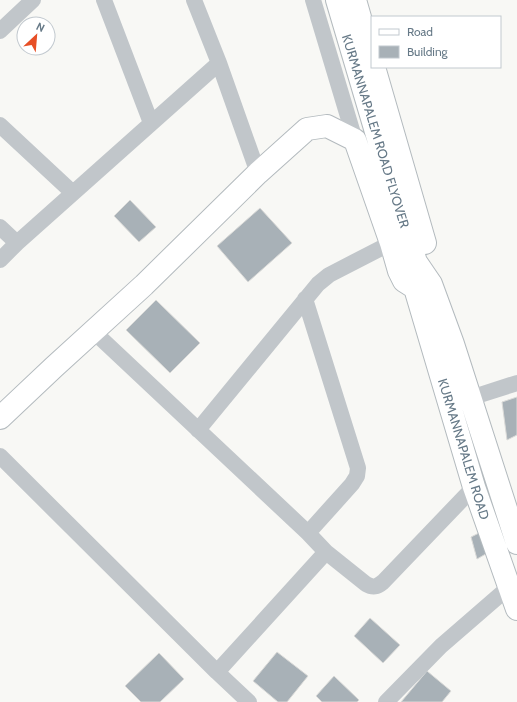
<svg xmlns="http://www.w3.org/2000/svg" width="517" height="702" font-family="Cabin,sans-serif">
	<style>
		.building { fill: #a8b1b7; stroke: #dadad8 }
		.lines { fill: none; stroke-linecap: round; stroke-linejoin: round }
		.secondary-casing { stroke: #b3babe; stroke-width: 24 }
		.street { stroke: #c1c6ca; stroke-width: 16 }
		.secondary { stroke: #fff; stroke-width: 22 }
		.labels { text-anchor: middle; stroke-width: 4; stroke-linejoin: round; paint-order: stroke }
		.street-label { font-size: 13px; fill: #667987; stroke: #fff }
	</style>
	<rect width="100%" height="100%" fill="#f8f8f5"/>
	<path class="building" d="M 130,200 L 156,227 L 139,242 L 114,216 Z
		M 260,208 L 292,243 L 248,282 L 217,246 Z
		M 156,300 L 200,343 L 170,373 L 126,330 Z
		M 517,397 L 517,435 L 507,440 L 502,402 Z
		M 481,532 L 491,551 L 477,559 L 471,537 Z
		M 370,618 L 400,645 L 383,663 L 354,636 Z
		M 277,652 L 308,676 L 287,702 L 278,702 L 253,681 Z
		M 159,653 L 184,679 L 160,702 L 141,702 L 125,686 Z
		M 427,671 L 451,691 L 442,702 L 401,702 Z
		M 334,676 L 359,700 L 357,702 L 322,702 L 316,696 Z"/>
	<g class="lines">
		<g class="secondary-casing">
			<path id="secondary" d="M 337,0 L 392,186 L 416,262 L 431,284 L 453,344 L 517,543
				M 355,0 L 372,59
				M 374,67 L 425,243
				M 415,273 L 415,288 L 474,487 L 517,609
				M 0,418 L 54,367 L 144,285 L 258,173 L 307,129 L 327,126 L 355,140 L 391,243 L 399,271 L 404,281 L 415,288 L 431,284"/>
		</g>
		<path class="street" d="M 104,0 L 151,123
			M 194,0 L 219,63 L 258,173
			M 313,0 L 355,140
			M 0,31 L 33,0
			M 0,125 L 73,193
			M 0,227 L 17,243 L 0,260
			M 17,243 L 219,63
			M 305,299 L 358,468 L 357,476 L 352,484 L 308,533
			M 461,401 L 517,383
			M 198,430 L 318,284 L 329,275 L 391,243
			M 0,456 L 217,672 L 326,552 L 308,533 L 93,331
			M 326,552 L 366,584 C 373,588 377,587 383,582 L 474,487
			M 217,672 L 249,702
			M 386,702 L 441,646 L 509,587"/>
		<use href="#secondary" class="secondary"/>
	</g>
	<g class="labels">
		<g class="street-label">
			<text transform="translate(376 131) rotate(73)" y="5">KURMANNAPALEM ROAD FLYOVER</text>
			<text transform="translate(464 449) rotate(73)" y="5">KURMANNAPALEM ROAD</text>
		</g>
	</g>
	<rect x="371" y="16" width="130" height="52" fill="#ffffff" stroke="#c2c9cf"/>
	<rect x="379" y="29" width="20" height="6" fill="#ffffff" stroke="#c2c9cf"/>
	<text x="407" y="36" font-size="12" fill="#667987">Road</text>
	<rect x="379" y="46" width="20" height="12" fill="#a8b1b7" stroke="#c2c9cf"/>
	<text x="407" y="56" font-size="12" fill="#667987">Building</text>
	<g transform="translate(36 36) rotate(26)"><circle r="19" fill="#ffffff" stroke="#c2c9cf"/>
	<path d="M0-3L7 15L0 10L-7 15Z" fill="#e74f26"/>
	<text y="-6" font-size="11" font-weight="bold" text-anchor="middle" fill="#667987">N</text>
	</g>
</svg>
